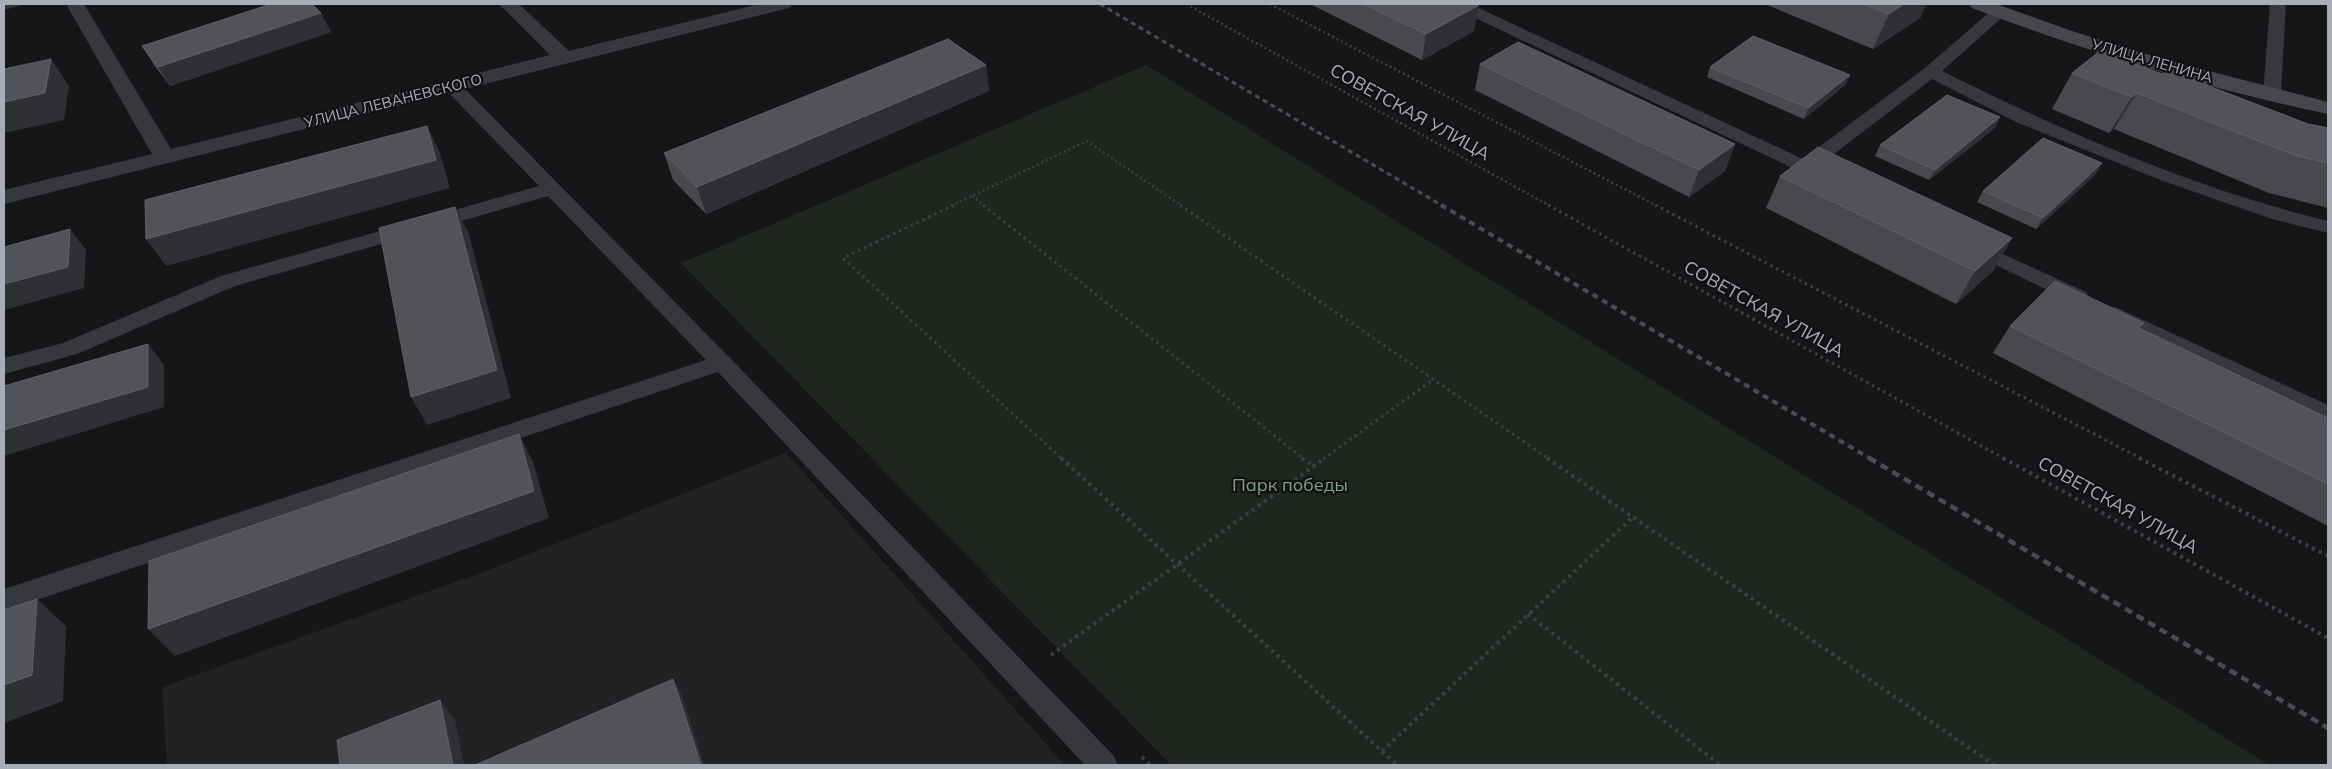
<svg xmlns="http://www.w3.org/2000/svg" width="2332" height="769" font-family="Mulish,sans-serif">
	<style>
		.built { fill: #222225 }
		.green { fill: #1e261f }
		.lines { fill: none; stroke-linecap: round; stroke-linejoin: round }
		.path-far2 { stroke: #3d3f44; stroke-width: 2.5; stroke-dasharray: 2 3; stroke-linecap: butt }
		.path-far1 { stroke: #3d3f44; stroke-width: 3; stroke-dasharray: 2.5 4; stroke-linecap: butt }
		.path { stroke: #3d3f44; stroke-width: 4; stroke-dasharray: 3 4.5; stroke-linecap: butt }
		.service { fill: #37383d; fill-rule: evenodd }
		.minor { fill: #37383d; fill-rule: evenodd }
		.secondary { fill: #45474d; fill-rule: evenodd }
		.rail-far2 { stroke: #4a4c52; stroke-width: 3; stroke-dasharray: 5 4; stroke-linecap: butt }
		.rail-far1 { stroke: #4a4c52; stroke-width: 4; stroke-dasharray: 6 5; stroke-linecap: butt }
		.rail { stroke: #4a4c52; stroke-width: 4.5; stroke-dasharray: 8 5.5; stroke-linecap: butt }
		.wall { fill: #47494d }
		.shaded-wall { fill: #2f3033 }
		.building { fill: #525359; stroke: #5f6168 }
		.labels { text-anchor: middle; stroke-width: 4.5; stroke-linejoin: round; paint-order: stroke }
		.far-street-label { font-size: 15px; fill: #a8adb8; stroke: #111113 }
		.street-label { font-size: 18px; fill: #a8adb8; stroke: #111113 }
		.park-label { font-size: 18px; fill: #7fa381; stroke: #111113 }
	</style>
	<rect width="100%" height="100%" fill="#161618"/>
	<path class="built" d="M 786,453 L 1065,765 L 167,765 L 162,687 L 489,570 Z"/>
	<path class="green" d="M 1146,65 L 2269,765 L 1171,765 L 681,263 Z"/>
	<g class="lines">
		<path class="path-far2" d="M 1186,4 L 1550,206
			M 1270,4 L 1657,206
			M 972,196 L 985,206
			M 951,206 L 1087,141 L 1182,206"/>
		<path class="path-far1" d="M 954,205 L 843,258 L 1062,459
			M 983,205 L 1304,459
			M 1180,205 L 1549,459
			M 1548,205 L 2005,459
			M 1655,205 L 2142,459
			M 1323,459 L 1434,379"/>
		<path class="path" d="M 1061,458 L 1397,765
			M 1302,458 L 1313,466
			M 1547,458 L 1994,765
			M 2003,458 L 2328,638
			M 2139,458 L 2328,556
			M 1528,614 L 1720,765
			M 1051,655 L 1325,458
			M 1382,751 L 1633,517
			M 1142,757 L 1150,765"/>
		<path class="service" d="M 1450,4 L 1470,4 L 1803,159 L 1925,68 L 1993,9 L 2005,9 L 2007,12 L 2005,15 L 1942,71 C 2064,132 2196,189 2328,221 L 2328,233 L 2272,219 L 2163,181 L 2016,122 L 1932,79 L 1817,167 L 1815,172 L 1801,172 L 1452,7 Z
			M 2270,4 L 2286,4 L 2281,94 L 2278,98 L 2266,98 L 2263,94 Z
			M 452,81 L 458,82 L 730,358 L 1114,756 L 1118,765 L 1085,765 L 718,372 L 4,611 L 4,589 L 706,360 L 548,196 L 235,286 L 77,354 L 4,374 L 4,358 L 63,343 L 221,276 L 539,186 L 446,90 L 443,86 L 446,82 Z
			M 1972,240 L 2086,292 L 2089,297 L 2086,302 L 2079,304 L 2072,302 L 1965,250 L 1962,246 L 1965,242 Z
			M 2115,307 L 2328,405 L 2328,423 L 2107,319 L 2104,314 L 2107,309 Z"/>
		<path class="minor" d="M 66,4 L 84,4 L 171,149 L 550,55 L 499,4 L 519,4 L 569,51 L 759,4 L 792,4 L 789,8 L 4,204 L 4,190 L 152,154 Z"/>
		<path class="secondary" d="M 1969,4 L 1996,4 L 2072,31 L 2159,58 L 2328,102 L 2328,114 C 2207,89 2088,52 1972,8 Z"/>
		<path class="rail-far2" d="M 1100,4 L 1443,206"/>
		<path class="rail-far1" d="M 1441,205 L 1871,459"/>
		<path class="rail" d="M 1869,458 L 2328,728"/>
	</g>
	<path class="wall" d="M 1310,4 L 1475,4 L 1474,31 L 1422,60 Z
		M 1765,4 L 1926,4 L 1920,18 L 1873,49 Z
		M 331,32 L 170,86 L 154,65 L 142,46 Z
		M 1480,64 L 1735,144 L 1725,171 L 1689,197 L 1475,90 Z
		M 986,65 L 989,91 L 706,214 L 673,180 L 664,153 Z
		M 1710,67 L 1850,75 L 1845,85 L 1804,119 L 1707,77 Z
		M 2072,73 L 2162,74 L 2308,124 L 2328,128 L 2328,208 L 2269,193 L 2114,129 L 2109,133 L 2052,109 Z
		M 2000,117 L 1995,128 L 1929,180 L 1875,156 L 1880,145 Z
		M 2096,174 L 2036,229 L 1977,202 L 1983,191 Z
		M 1780,176 L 2012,238 L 1993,271 L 1956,304 L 1766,208 Z
		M 2010,326 L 2140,329 L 2328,418 L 2328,526 L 1993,353 Z"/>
	<path class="shaded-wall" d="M 4,4 L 26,4 L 4,10 Z
		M 1904,4 L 1926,4 L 1920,18 L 1873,49 L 1889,14 Z
		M 1479,5 L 1474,31 L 1422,60 L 1426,34 Z
		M 321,13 L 331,32 L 170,86 L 158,67 Z
		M 51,59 L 69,86 L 64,120 L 4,133 L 4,102 Z
		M 986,65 L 989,91 L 706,214 L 697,187 Z
		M 1850,75 L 1845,85 L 1804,119 L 1808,108 Z
		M 2137,93 L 2114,129 L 2109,133 L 2132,97 Z
		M 2000,117 L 1995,128 L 1929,180 L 1935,170 Z
		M 427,126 L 440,153 L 450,188 L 166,266 L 146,239 Z
		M 1735,144 L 1725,171 L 1689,197 L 1699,170 Z
		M 2102,163 L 2096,174 L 2036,229 L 2043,218 Z
		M 455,207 L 469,234 L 511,398 L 427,425 L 411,397 Z
		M 70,229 L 86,250 L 84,288 L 4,310 L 4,284 Z
		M 2012,238 L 1993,271 L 1956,304 L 1975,271 Z
		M 148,344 L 164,365 L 164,407 L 4,456 L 4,430 Z
		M 519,434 L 533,462 L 549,518 L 175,656 L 148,629 Z
		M 37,599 L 66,626 L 63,701 L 4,723 L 4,685 Z
		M 673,679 L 683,698 L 704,765 L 701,765 Z
		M 440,700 L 455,720 L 464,765 L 453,765 Z"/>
	<path class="building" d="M 271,4 L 312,4 L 321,13 L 158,67 L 142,46 Z
		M 1364,4 L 1475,4 L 1479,5 L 1426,34 Z
		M 1863,4 L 1904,4 L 1889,14 Z
		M 1753,36 L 1850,75 L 1808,108 L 1710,67 Z
		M 948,39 L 986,65 L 697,187 L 664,153 Z
		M 1518,42 L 1735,144 L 1699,170 L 1480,64 Z
		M 2100,51 L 2162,74 L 2167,70 L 2308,124 L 2328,128 L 2328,163 L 2297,156 L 2137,93 L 2132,97 L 2072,73 Z
		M 51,59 L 45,93 L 4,102 L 4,69 Z
		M 1947,95 L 2000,117 L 1935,170 L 1880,145 Z
		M 427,126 L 436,160 L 146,239 L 145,200 Z
		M 2043,138 L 2102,163 L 2043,218 L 1983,191 Z
		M 1818,147 L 2012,238 L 1975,271 L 1780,176 Z
		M 455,207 L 497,370 L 411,397 L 379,228 Z
		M 70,229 L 68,267 L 4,284 L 4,247 Z
		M 2055,281 L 2144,323 L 2139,328 L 2328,418 L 2328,484 L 2010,326 Z
		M 148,344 L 148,387 L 4,430 L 4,386 Z
		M 519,434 L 534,491 L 148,629 L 149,561 Z
		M 37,599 L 32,675 L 4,685 L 4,610 Z
		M 673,679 L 701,765 L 475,765 Z
		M 440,700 L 453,765 L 340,765 L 337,740 Z"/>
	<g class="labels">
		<g class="far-street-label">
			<text transform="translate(2152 61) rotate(16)" y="5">УЛИЦА ЛЕНИНА</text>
			<text transform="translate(393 101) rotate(-14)" y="5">УЛИЦА ЛЕВАНЕВСКОГО</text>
		</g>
		<g class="street-label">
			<text transform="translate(1410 112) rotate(29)" y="6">СОВЕТСКАЯ УЛИЦА</text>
			<text transform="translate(1764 309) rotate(29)" y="6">СОВЕТСКАЯ УЛИЦА</text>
			<text transform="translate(2118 505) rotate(29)" y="6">СОВЕТСКАЯ УЛИЦА</text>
		</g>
		<g class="park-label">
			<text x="1290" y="491">Парк победы</text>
		</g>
	</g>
	<rect width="2332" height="769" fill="none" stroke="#a8adb8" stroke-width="10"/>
</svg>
